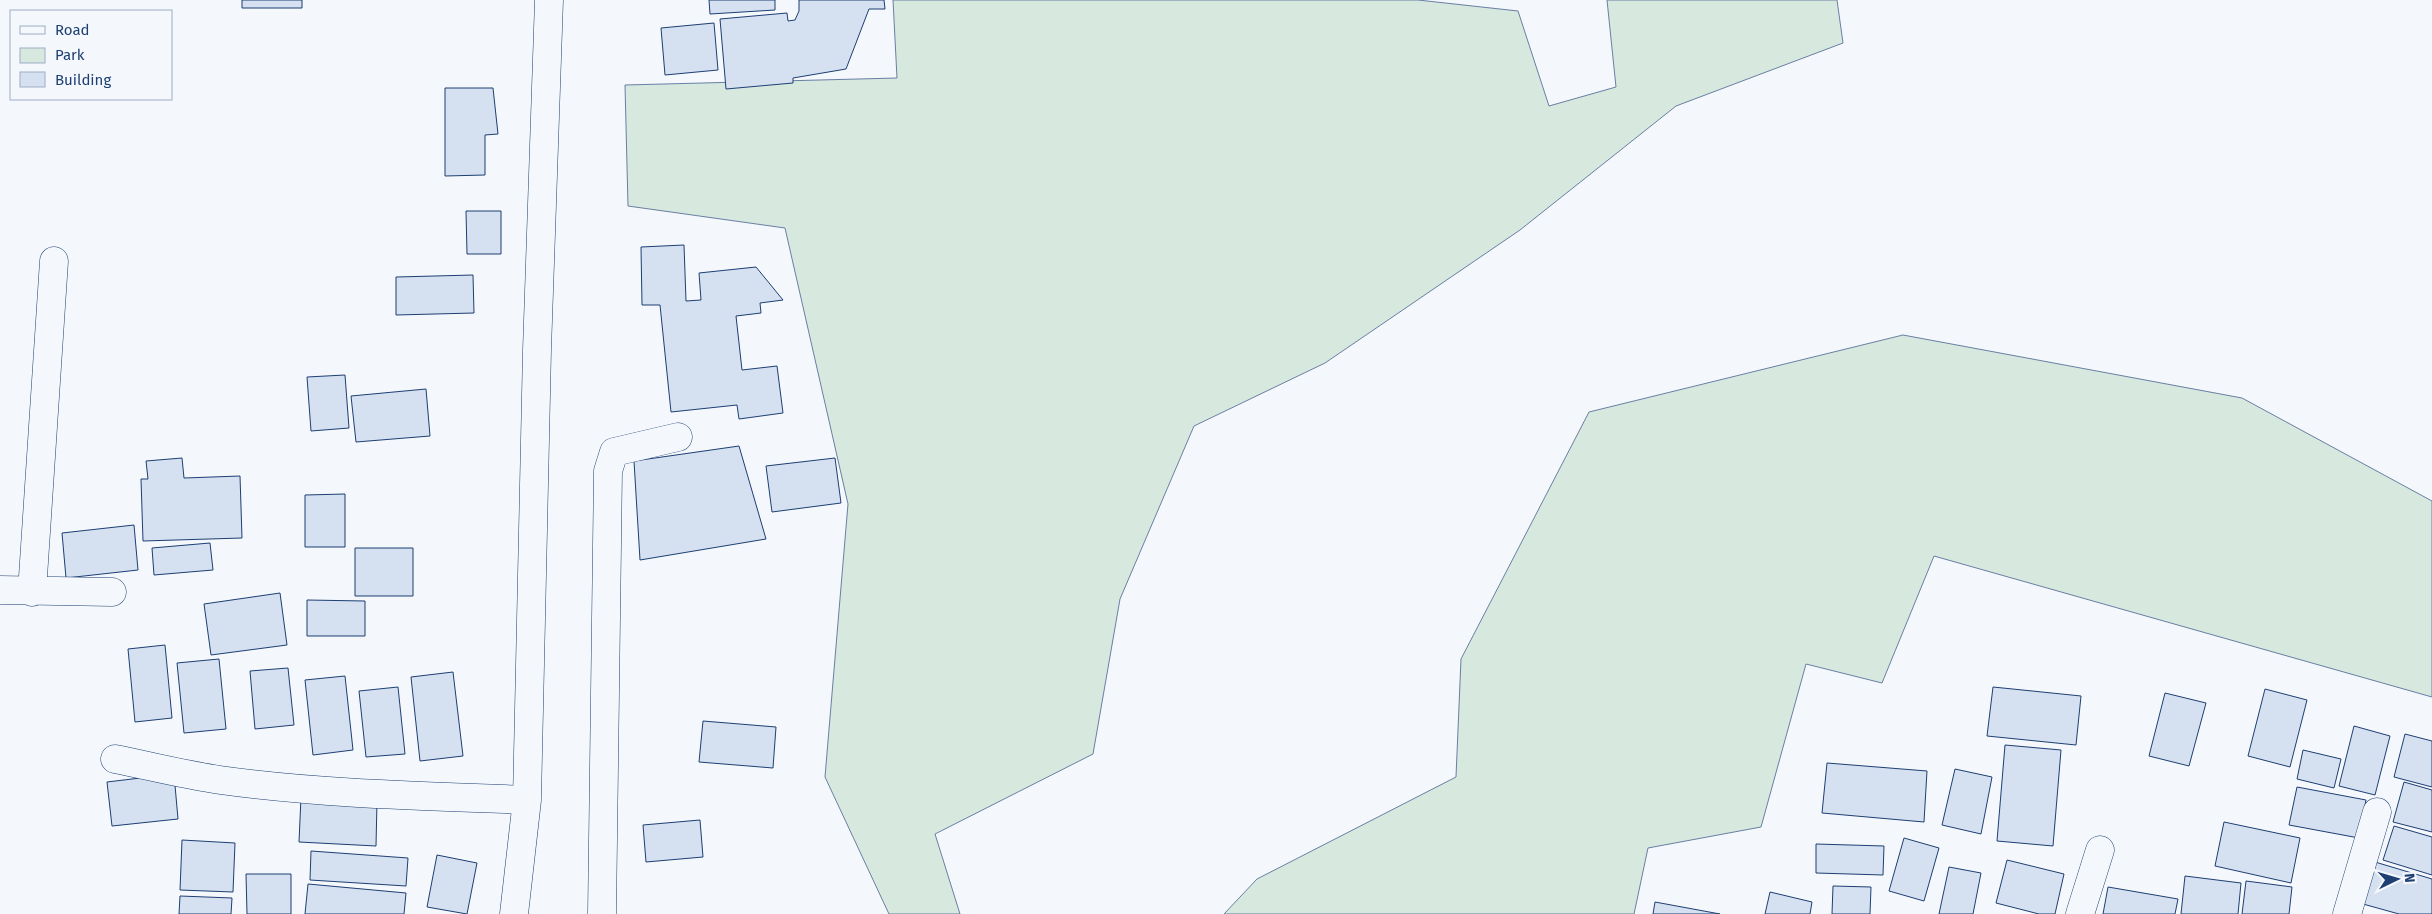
<svg xmlns="http://www.w3.org/2000/svg" width="2432" height="914" font-family="'Fira Sans',sans-serif">
	<style>
		.green { fill: #d7e8df; stroke: #687fa3 }
		.building { fill: #d5e0f0; stroke: #1d3f73 }
		.lines { fill: none; stroke-linecap: round; stroke-linejoin: round }
		.minor-casing { stroke: #1d3f73; stroke-width: 29 }
		.minor { stroke: #f4f7fb; stroke-width: 28 }
	</style>
	<rect width="100%" height="100%" fill="#f4f7fb"/>
	<path class="green" d="M 893,0 L 1418,0 L 1518,11 L 1549,106 L 1616,87 L 1607,0 L 1837,0 L 1843,43 L 1676,106 L 1520,230 L 1325,363 L 1194,426 L 1120,599 L 1093,754 L 935,834 L 960,914 L 889,914 L 825,777 L 848,504 L 785,228 L 628,206 L 625,85 L 897,78 Z
		M 1903,335 L 2242,398 L 2432,501 L 2432,697 L 1934,556 L 1882,683 L 1806,664 L 1761,827 L 1648,848 L 1634,914 L 1224,914 L 1257,879 L 1456,777 L 1461,659 L 1589,412 Z"/>
	<path class="building" d="M 242,0 L 302,0 L 302,8 L 242,8 Z
		M 709,0 L 775,0 L 775,10 L 710,14 Z
		M 799,0 L 884,0 L 885,9 L 869,9 L 846,69 L 793,78 L 793,83 L 726,89 L 720,19 L 787,13 L 788,21 L 795,20 L 799,11 Z
		M 714,23 L 718,70 L 665,75 L 661,28 Z
		M 445,88 L 493,88 L 498,134 L 485,135 L 485,175 L 445,176 Z
		M 466,211 L 501,211 L 501,254 L 467,254 Z
		M 684,245 L 686,301 L 701,300 L 699,273 L 756,267 L 783,300 L 760,303 L 761,313 L 736,316 L 742,370 L 777,366 L 783,413 L 739,419 L 737,405 L 671,412 L 660,305 L 642,305 L 641,247 Z
		M 473,275 L 474,313 L 396,315 L 396,277 Z
		M 345,375 L 349,428 L 311,431 L 307,377 Z
		M 426,389 L 430,436 L 356,442 L 351,396 Z
		M 739,446 L 766,539 L 640,560 L 634,461 Z
		M 182,458 L 184,478 L 240,476 L 242,538 L 143,541 L 141,479 L 148,479 L 146,461 Z
		M 835,458 L 841,503 L 772,512 L 766,466 Z
		M 345,494 L 345,547 L 305,547 L 305,495 Z
		M 134,525 L 138,570 L 66,578 L 62,533 Z
		M 210,543 L 213,570 L 154,575 L 152,548 Z
		M 355,548 L 413,548 L 413,596 L 355,596 Z
		M 280,593 L 287,645 L 211,655 L 204,604 Z
		M 307,600 L 365,601 L 365,636 L 307,636 Z
		M 165,645 L 172,718 L 135,722 L 128,649 Z
		M 219,659 L 226,729 L 184,733 L 177,663 Z
		M 288,668 L 294,725 L 255,729 L 250,671 Z
		M 453,672 L 463,756 L 420,761 L 411,677 Z
		M 345,676 L 353,750 L 313,755 L 305,680 Z
		M 398,687 L 405,754 L 366,757 L 359,691 Z
		M 1993,687 L 2081,696 L 2076,745 L 1987,736 Z
		M 2265,689 L 2307,700 L 2290,767 L 2248,756 Z
		M 2165,693 L 2206,703 L 2189,766 L 2149,756 Z
		M 703,721 L 776,727 L 773,768 L 699,762 Z
		M 2354,726 L 2390,736 L 2375,795 L 2339,786 Z
		M 2405,734 L 2432,741 L 2432,787 L 2394,777 Z
		M 2005,745 L 2061,750 L 2053,846 L 1997,841 Z
		M 2303,750 L 2341,759 L 2334,788 L 2297,779 Z
		M 1827,763 L 1927,771 L 1924,822 L 1822,813 Z
		M 1955,769 L 1992,777 L 1981,834 L 1942,825 Z
		M 174,774 L 178,819 L 112,826 L 107,782 Z
		M 2404,782 L 2432,790 L 2432,832 L 2393,822 Z
		M 2297,787 L 2366,800 L 2359,838 L 2289,825 Z
		M 301,797 L 377,801 L 376,846 L 299,842 Z
		M 700,820 L 703,857 L 646,862 L 643,825 Z
		M 2224,822 L 2300,838 L 2291,883 L 2215,866 Z
		M 2394,826 L 2432,837 L 2432,875 L 2383,860 Z
		M 1904,838 L 1939,848 L 1924,901 L 1889,891 Z
		M 182,840 L 235,843 L 233,892 L 180,890 Z
		M 1816,844 L 1884,846 L 1883,875 L 1816,873 Z
		M 311,851 L 408,858 L 406,886 L 310,880 Z
		M 437,855 L 477,863 L 467,914 L 427,907 Z
		M 2007,860 L 2064,874 L 2055,914 L 2039,914 L 1996,903 Z
		M 2375,862 L 2432,879 L 2432,914 L 2399,914 L 2363,904 Z
		M 1949,867 L 1981,873 L 1973,914 L 1939,914 Z
		M 246,874 L 291,874 L 291,914 L 247,914 Z
		M 2185,876 L 2241,883 L 2238,914 L 2181,914 Z
		M 2246,881 L 2292,887 L 2289,914 L 2242,914 Z
		M 308,884 L 406,893 L 404,914 L 305,914 Z
		M 1833,886 L 1871,887 L 1870,914 L 1832,914 Z
		M 2108,887 L 2178,899 L 2175,914 L 2103,914 Z
		M 1770,892 L 1812,902 L 1810,914 L 1765,914 Z
		M 180,896 L 232,898 L 231,914 L 179,914 Z
		M 1655,902 L 1720,914 L 1653,914 Z"/>
	<g class="lines">
		<g class="minor-casing">
			<path id="minor" d="M 0,590 L 112,592
				M 32,592 L 54,261
				M 115,759 C 150,766 185,775 220,780 C 321,794 425,796 527,800
				M 514,914 L 527,800 L 537,350 L 549,0
				M 602,914 L 608,471 L 614,452 L 678,437
				M 2080,914 L 2100,850
				M 2347,914 L 2377,812"/>
		</g>
		<use href="#minor" class="minor"/>
	</g>
	<rect x="10" y="10" width="162" height="90" fill="#f4f7fb" stroke="#9eadc5"/>
	<rect x="20" y="26" width="25" height="8" fill="#f4f7fb" stroke="#9eadc5"/>
	<text x="55" y="35" font-size="15" fill="#1d3f73">Road</text>
	<rect x="20" y="48" width="25" height="15" fill="#d7e8df" stroke="#9eadc5"/>
	<text x="55" y="60" font-size="15" fill="#1d3f73">Park</text>
	<rect x="20" y="72" width="25" height="15" fill="#d5e0f0" stroke="#9eadc5"/>
	<text x="55" y="85" font-size="15" fill="#1d3f73">Building</text>
	<g transform="translate(2397 879) rotate(85)" stroke="#f4f7fb" stroke-width="4" paint-order="stroke">
	<path d="M0-4L9 19L0 12L-9 19Z" fill="#1d3f73"/>
	<text y="-8" font-size="14" font-weight="bold" text-anchor="middle" fill="#1d3f73">N</text>
	</g>
</svg>
